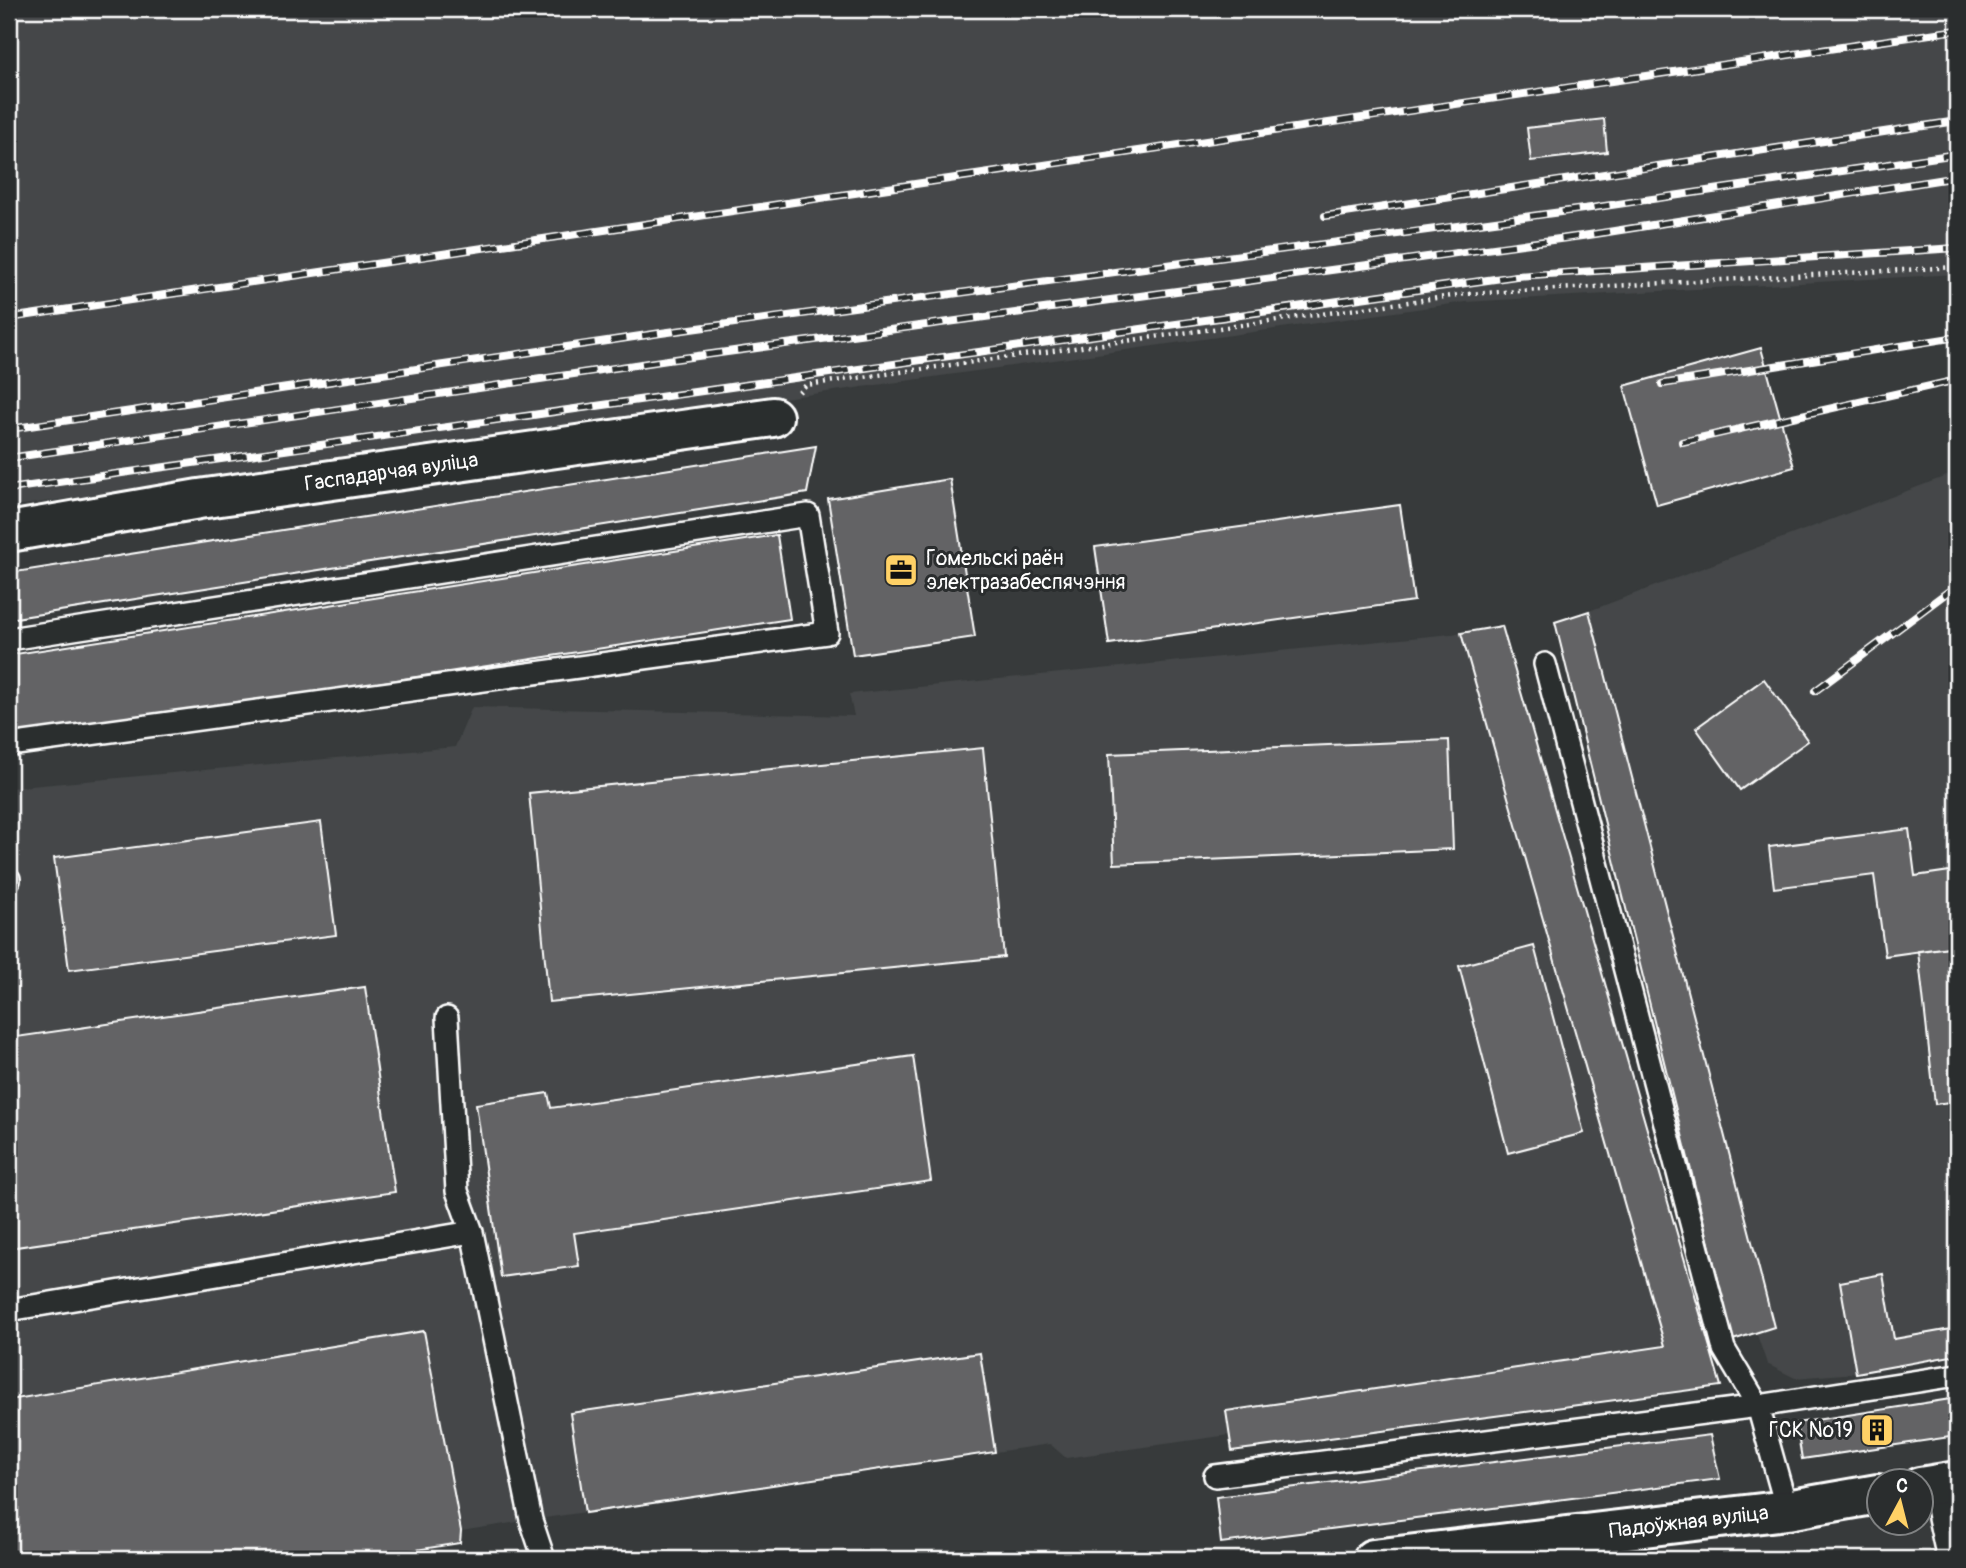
<svg xmlns="http://www.w3.org/2000/svg" width="1966" height="1568" font-family="Pangolin,sans-serif">
	<style>
		.built { fill: #444748 }
		.building { fill: #636465; stroke: #fff; stroke-width: 2 }
		.lines { fill: none; stroke-linecap: round; stroke-linejoin: round }
		.service-casing { stroke: #fff; stroke-width: 26 }
		.minor-casing { stroke: #fff; stroke-width: 44 }
		.secondary-casing { stroke: #fff; stroke-width: 44 }
		.path { stroke: #fff; stroke-width: 4.5; stroke-dasharray: 2 5; stroke-linecap: butt }
		.service { stroke: #2a2d2e; stroke-width: 21 }
		.minor { stroke: #2a2d2e; stroke-width: 38 }
		.secondary { stroke: #2a2d2e; stroke-width: 38 }
		.rail-casing { stroke: #fff; stroke-width: 8 }
		.rail { stroke: #2a2d2e; stroke-width: 5; stroke-dasharray: 16; stroke-linecap: butt }
		.labels { text-anchor: middle; stroke-width: 6; stroke-linejoin: round; paint-order: stroke }
		.street-label { font-size: 21px; fill: #fff; stroke: #2a2d2e }
		.poi-label { font-size: 21px; fill: #fff; stroke: #2a2d2e; text-anchor: start }
	</style>
	<rect width="100%" height="100%" fill="#373a3b"/>
	<filter id="ink" filterUnits="userSpaceOnUse"><feTurbulence type="fractalNoise" baseFrequency=".0143" numOctaves="2"/><feDisplacementMap in="SourceGraphic" scale="14" xChannelSelector="R" yChannelSelector="G"/><feConvolveMatrix kernelMatrix="1 2 1 2 8 2 1 2 1" color-interpolation-filters="sRGB"/></filter>
	<g filter="url(#ink)">
		<path class="built" d="M 9,9 L 1957,9 L 1957,274 L 1466,302 L 9,507 Z
			M 1957,472 L 1957,1355 L 1856,1373 L 1795,1378 L 1767,1364 L 1756,1332 L 1774,1327 L 1589,611 Z
			M 1461,633 L 1665,1346 L 1226,1411 L 1229,1435 L 1066,1458 L 1050,1444 L 531,1520 L 461,1531 L 460,1543 L 360,1559 L 9,1559 L 9,788 L 455,747 L 472,707 L 854,716 L 849,694 Z"/>
		<path class="building" d="M 1604,119 L 1607,152 L 1531,161 L 1527,128 Z
			M 1761,348 L 1794,467 L 1657,505 L 1624,386 Z
			M 816,446 L 807,493 L 9,619 L 9,573 Z
			M 950,479 L 975,637 L 853,655 L 828,499 Z
			M 1400,505 L 1414,601 L 1109,644 L 1095,547 Z
			M 777,535 L 790,619 L 9,740 L 9,655 Z
			M 1589,611 L 1774,1327 L 1733,1340 L 1555,622 Z
			M 1502,626 L 1721,1386 L 1232,1451 L 1226,1411 L 1665,1346 L 1461,633 Z
			M 1764,679 L 1808,741 L 1740,790 L 1696,728 Z
			M 1449,740 L 1453,849 L 1114,864 L 1109,754 Z
			M 983,748 L 1004,957 L 549,1002 L 529,793 Z
			M 321,822 L 336,935 L 69,970 L 54,858 Z
			M 1909,829 L 1915,876 L 1957,870 L 1957,946 L 1885,956 L 1874,875 L 1774,888 L 1769,847 Z
			M 1534,946 L 1584,1133 L 1508,1153 L 1459,966 Z
			M 1957,946 L 1957,1101 L 1935,1104 L 1918,951 Z
			M 365,987 L 395,1192 L 9,1248 L 9,1038 Z
			M 913,1056 L 931,1181 L 574,1233 L 579,1266 L 501,1277 L 476,1104 L 548,1093 L 551,1108 Z
			M 1883,1274 L 1894,1339 L 1957,1328 L 1957,1355 L 1856,1373 L 1840,1282 Z
			M 424,1331 L 461,1531 L 460,1543 L 360,1559 L 9,1559 L 9,1400 Z
			M 980,1353 L 995,1452 L 585,1513 L 570,1413 Z
			M 1957,1398 L 1957,1436 L 1802,1459 L 1796,1423 Z
			M 1710,1435 L 1720,1479 L 1221,1543 L 1216,1497 Z"/>
		<g class="lines">
			<g class="service-casing">
				<path id="service" d="M 9,639 L 808,515 L 827,633 L 9,745
					M 1545,664 L 1724,1349 L 1758,1406 L 1787,1510
					M 9,880 L 9,879
					M 447,1018 L 457,1191 L 472,1232 L 531,1520 L 544,1559
					M 9,1310 L 472,1232
					M 1215,1476 L 1758,1406 L 1957,1375
					M 1932,1485 L 1948,1559"/>
			</g>
			<g class="minor-casing">
				<g id="minor">
					<path id="s1" d="M 9,532 L 199,499 L 773,417"/>
				</g>
			</g>
			<g class="secondary-casing">
				<g id="secondary">
					<path d="M 1920,1487 L 1957,1481"/>
					<path id="s2" d="M 1373,1559 L 1787,1510 L 1878,1494"/>
				</g>
			</g>
			<path class="path" d="M 799,392 L 806,385 L 1466,294 L 1957,267"/>
			<use href="#service" class="service"/>
			<use href="#minor" class="minor"/>
			<use href="#secondary" class="secondary"/>
			<g class="rail-casing">
				<path id="rail" d="M 1325,216 L 1957,121
					M 9,318 L 1957,30
					M 1662,384 L 1957,337
					M 9,429 L 661,333 L 1591,208 L 1957,154
					M 1682,442 L 1957,380
					M 9,458 L 668,360 L 1589,235 L 1957,177
					M 9,489 L 1516,276 L 1957,248
					M 1815,691 L 1957,585"/>
			</g>
			<use href="#rail" class="rail"/>
		</g>
	</g>
	<defs>
		<g id="office-square" transform="scale(1.75)"><rect x="-9" y="-9" width="18" height="18" rx="4" fill="#ffd166" stroke="#2a2d2e"/><path d="M-6-3h4V-5.5h4V-3h4V5H-6ZM-1-4.5V-3h2v-1.5ZM-6 0V1H6V0Z" fill="#111"/></g>
		<g id="building-square" transform="scale(1.75)"><rect x="-9" y="-9" width="18" height="18" rx="4" fill="#ffd166" stroke="#2a2d2e"/><path d="M-4-6H4V6H1V3H-1V6H-4ZM-2.5-4.3h1.7v1.8h-1.7ZM.8-4.3h1.7v1.8H.8ZM-2.5-1h1.7V.8h-1.7ZM.8-1h1.7V.8H.8Z" fill="#111"/></g>
	</defs>
	<g fill-rule="evenodd">
		<use href="#office-square" x="901" y="570"/>
		<use href="#building-square" x="1877" y="1430"/>
	</g>
	<g class="labels">
		<g class="street-label">
			<text dy="7" stroke="none"><textPath href="#s1" startOffset="387">Гаспадарчая вуліца</textPath></text>
			<text dy="7" stroke="none"><textPath href="#s2" startOffset="318">Падоўжная вуліца</textPath></text>
		</g>
		<g class="poi-label">
			<text x="926" y="565">Гомельскі раён<tspan x="926" dy="24">электразабеспячэння</tspan></text>
			<text x="1853" y="1437" text-anchor="end">ГСК №19</text>
		</g>
	</g>
	<rect width="1966" height="1568" fill="none" stroke="#2a2d2e" stroke-width="35"/>
	<rect x="18" y="18" width="1931" height="1533" fill="none" stroke="#fff" stroke-width="2.5" filter="url(#ink)"/>
	<g transform="translate(1900 1502) rotate(7)"><circle r="33" fill="#2a2d2e" stroke="#7f8182" stroke-width="2"/>
	<path d="M0-5L12 26L0 18L-12 26Z" fill="#ffd166"/>
	<text y="-10" font-size="19" font-weight="bold" text-anchor="middle" fill="#ffffff">С</text>
	</g>
</svg>
